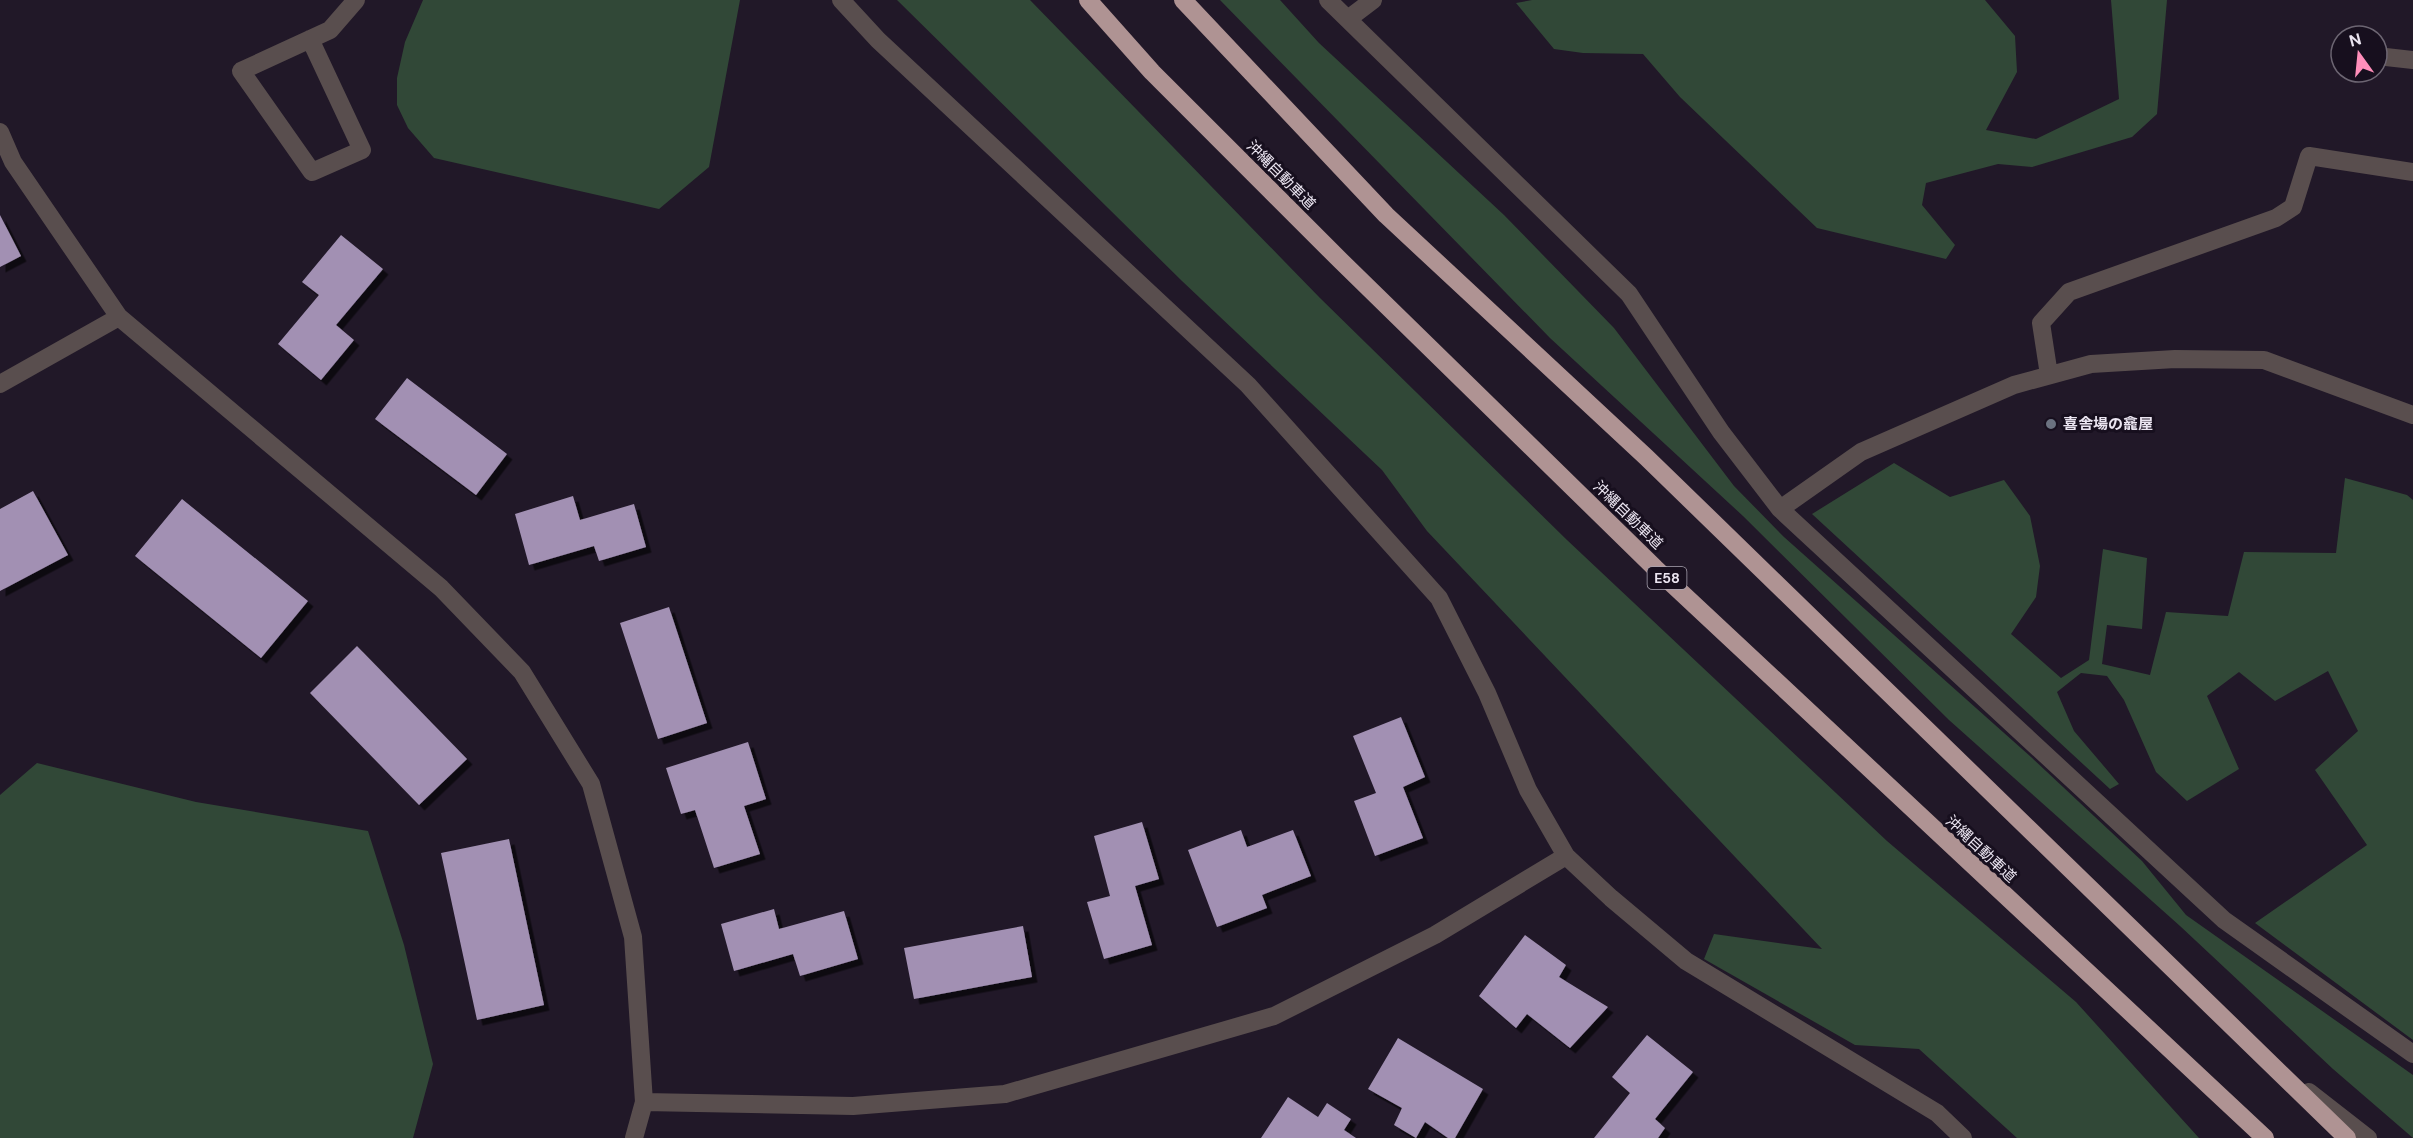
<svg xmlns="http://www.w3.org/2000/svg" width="2413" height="1138" font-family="'DM Sans','Noto Sans JP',sans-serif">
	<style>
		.green { fill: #314837 }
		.building { fill: #a290b3; filter: url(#shadow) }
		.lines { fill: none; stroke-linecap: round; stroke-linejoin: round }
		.service { stroke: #594e4e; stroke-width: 18 }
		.minor { stroke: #594e4e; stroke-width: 18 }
		.motorway { stroke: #af9393; stroke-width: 18 }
		.worship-dot { fill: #6b7280; stroke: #170f1e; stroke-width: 2 }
		.labels { text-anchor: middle; stroke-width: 6; stroke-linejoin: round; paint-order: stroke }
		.shield { fill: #170f1e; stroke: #aba5b2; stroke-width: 1.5 }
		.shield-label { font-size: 14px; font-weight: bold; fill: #ebe5f1 }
		.street-label { font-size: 15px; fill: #ebe5f1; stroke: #170f1e }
		.poi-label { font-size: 15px; font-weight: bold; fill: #ebe5f1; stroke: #170f1e; text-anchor: start }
	</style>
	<defs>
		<filter id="shadow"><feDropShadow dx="5.5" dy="5.5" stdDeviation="0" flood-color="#0009"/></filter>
	</defs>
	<rect width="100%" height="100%" fill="#211828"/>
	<path class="green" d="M 423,0 L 740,0 L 709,167 L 659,209 L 434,158 L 408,128 L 397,105 L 397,78 L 405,42 Z
		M 897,0 L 1030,0 L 1320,298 L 1567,540 L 1887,841 L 2076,1002 L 2199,1138 L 2017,1138 L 1919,1049 L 1855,1045 L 1704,959 L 1714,934 L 1822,949 L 1427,531 L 1382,470 L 1182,281 Z
		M 1220,0 L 1280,0 L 1319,43 L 1504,215 L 1614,328 L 1734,486 L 1784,537 L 2031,757 L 2142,861 L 2186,915 L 2413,1075 L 2413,1138 L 2333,1069 L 2180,926 L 1949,720 L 1743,516 L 1550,338 Z
		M 1532,0 L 1985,0 L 2015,36 L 2017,72 L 1986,130 L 2036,139 L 2119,99 L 2111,0 L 2167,0 L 2157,114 L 2132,137 L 2032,167 L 1998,164 L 1926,183 L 1922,205 L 1955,245 L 1946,259 L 1817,228 L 1680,97 L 1643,54 L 1583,53 L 1554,49 L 1516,3 Z
		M 1894,463 L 1950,497 L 2004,480 L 2030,516 L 2040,566 L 2036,597 L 2011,634 L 2061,678 L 2089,660 L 2103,549 L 2147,558 L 2142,629 L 2107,625 L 2102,664 L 2150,675 L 2166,612 L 2228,616 L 2244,552 L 2336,553 L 2345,478 L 2407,495 L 2413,500 L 2413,1040 L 2255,923 L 2367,845 L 2315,770 L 2358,731 L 2328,671 L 2275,701 L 2239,672 L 2207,696 L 2239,769 L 2187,801 L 2156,772 L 2124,700 L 2107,676 L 2081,673 L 2057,692 L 2074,731 L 2119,784 L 2110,789 L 1812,514 Z
		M 37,763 L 196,802 L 368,831 L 404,945 L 433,1064 L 413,1138 L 0,1138 L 0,795 Z"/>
	<path class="building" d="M 0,215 L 21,256 L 0,267 Z
		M 341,235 L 383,269 L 336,325 L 354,340 L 321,380 L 278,344 L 319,295 L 302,282 Z
		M 407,378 L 507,454 L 476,495 L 375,419 Z
		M 33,491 L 68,555 L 0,591 L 0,509 Z
		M 573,496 L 580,520 L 634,504 L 646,547 L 599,561 L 594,546 L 529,565 L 515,514 Z
		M 182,499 L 308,601 L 261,658 L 135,556 Z
		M 669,607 L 707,723 L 658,739 L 620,623 Z
		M 357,646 L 467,759 L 419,805 L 310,693 Z
		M 1401,717 L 1425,777 L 1403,787 L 1423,838 L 1375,856 L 1354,801 L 1376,793 L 1353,736 Z
		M 748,742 L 766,799 L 744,806 L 760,854 L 714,868 L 695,810 L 681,814 L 666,768 Z
		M 1142,822 L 1159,879 L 1135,886 L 1152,945 L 1104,959 L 1087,902 L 1110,896 L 1094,836 Z
		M 1241,830 L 1247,847 L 1293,830 L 1311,876 L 1262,895 L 1267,908 L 1217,927 L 1188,850 Z
		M 509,839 L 544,1005 L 477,1020 L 441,853 Z
		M 774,909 L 779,929 L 844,911 L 858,959 L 800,976 L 793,954 L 734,971 L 721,924 Z
		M 1023,926 L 1032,977 L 914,999 L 904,948 Z
		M 1525,935 L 1566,965 L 1559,977 L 1608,1007 L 1570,1048 L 1527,1014 L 1516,1028 L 1479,996 Z
		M 1647,1035 L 1693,1072 L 1655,1119 L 1665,1128 L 1658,1138 L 1594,1138 L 1630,1093 L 1612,1077 Z
		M 1398,1038 L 1483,1089 L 1455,1138 L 1448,1138 L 1425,1122 L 1416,1138 L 1394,1125 L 1402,1108 L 1368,1089 Z
		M 1288,1097 L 1318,1117 L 1327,1103 L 1351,1119 L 1344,1130 L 1356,1138 L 1261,1138 Z"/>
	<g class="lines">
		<path class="service" d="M 841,0 L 878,40 L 1248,385 L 1439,598 L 1487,693 L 1528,790 L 1566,856 L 1611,898 L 1686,961 L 1937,1113 L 1963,1138
			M 310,39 L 362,150 L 312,172 L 241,71 L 330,30 L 356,0
			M 0,132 L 13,162 L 119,317 L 441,588 L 522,672 L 591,784 L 633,937 L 644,1102 L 634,1138
			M 0,384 L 119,317
			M 2309,1092 L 2368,1138
			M 644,1102 L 853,1106 L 1005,1094 L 1274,1016 L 1435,935 L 1566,856"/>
		<path class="minor" d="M 1328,0 L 1629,294 L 1721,432 L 1780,509 L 2224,920 L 2413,1054
			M 1348,19 L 1373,0
			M 2377,56 L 2413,60
			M 2049,375 L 2041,323 L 2069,292 L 2276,218 L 2293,207 L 2309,156 L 2413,172
			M 1780,509 L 1861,452 L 2014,385 L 2091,364 L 2175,359 L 2264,360 L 2413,415"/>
		<path class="motorway" d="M 1088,0 L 1152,72 L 1341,261 L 1655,568 L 2265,1138
			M 1183,0 L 1386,215 L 1646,457 L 2347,1138"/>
	</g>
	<circle class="worship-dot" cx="2051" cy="424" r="6"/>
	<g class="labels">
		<rect class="shield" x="1647.5" y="567" width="39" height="22" rx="4.5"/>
		<g class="shield-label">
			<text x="1667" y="583">E58</text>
		</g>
		<g class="street-label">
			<text transform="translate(1281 175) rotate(45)" y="5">沖縄自動車道</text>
			<text transform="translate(1628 515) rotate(44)" y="5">沖縄自動車道</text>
			<text transform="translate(1981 849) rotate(43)" y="5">沖縄自動車道</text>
		</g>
		<g class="poi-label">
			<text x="2063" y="429">喜舎場の龕屋</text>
		</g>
	</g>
	<g transform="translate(2359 54) rotate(345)"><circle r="28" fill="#170f1e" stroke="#6c6572" stroke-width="1.5"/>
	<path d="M0-4.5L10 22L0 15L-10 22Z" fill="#ff8eba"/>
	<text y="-9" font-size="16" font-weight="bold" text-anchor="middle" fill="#ebe5f1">N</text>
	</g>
</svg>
